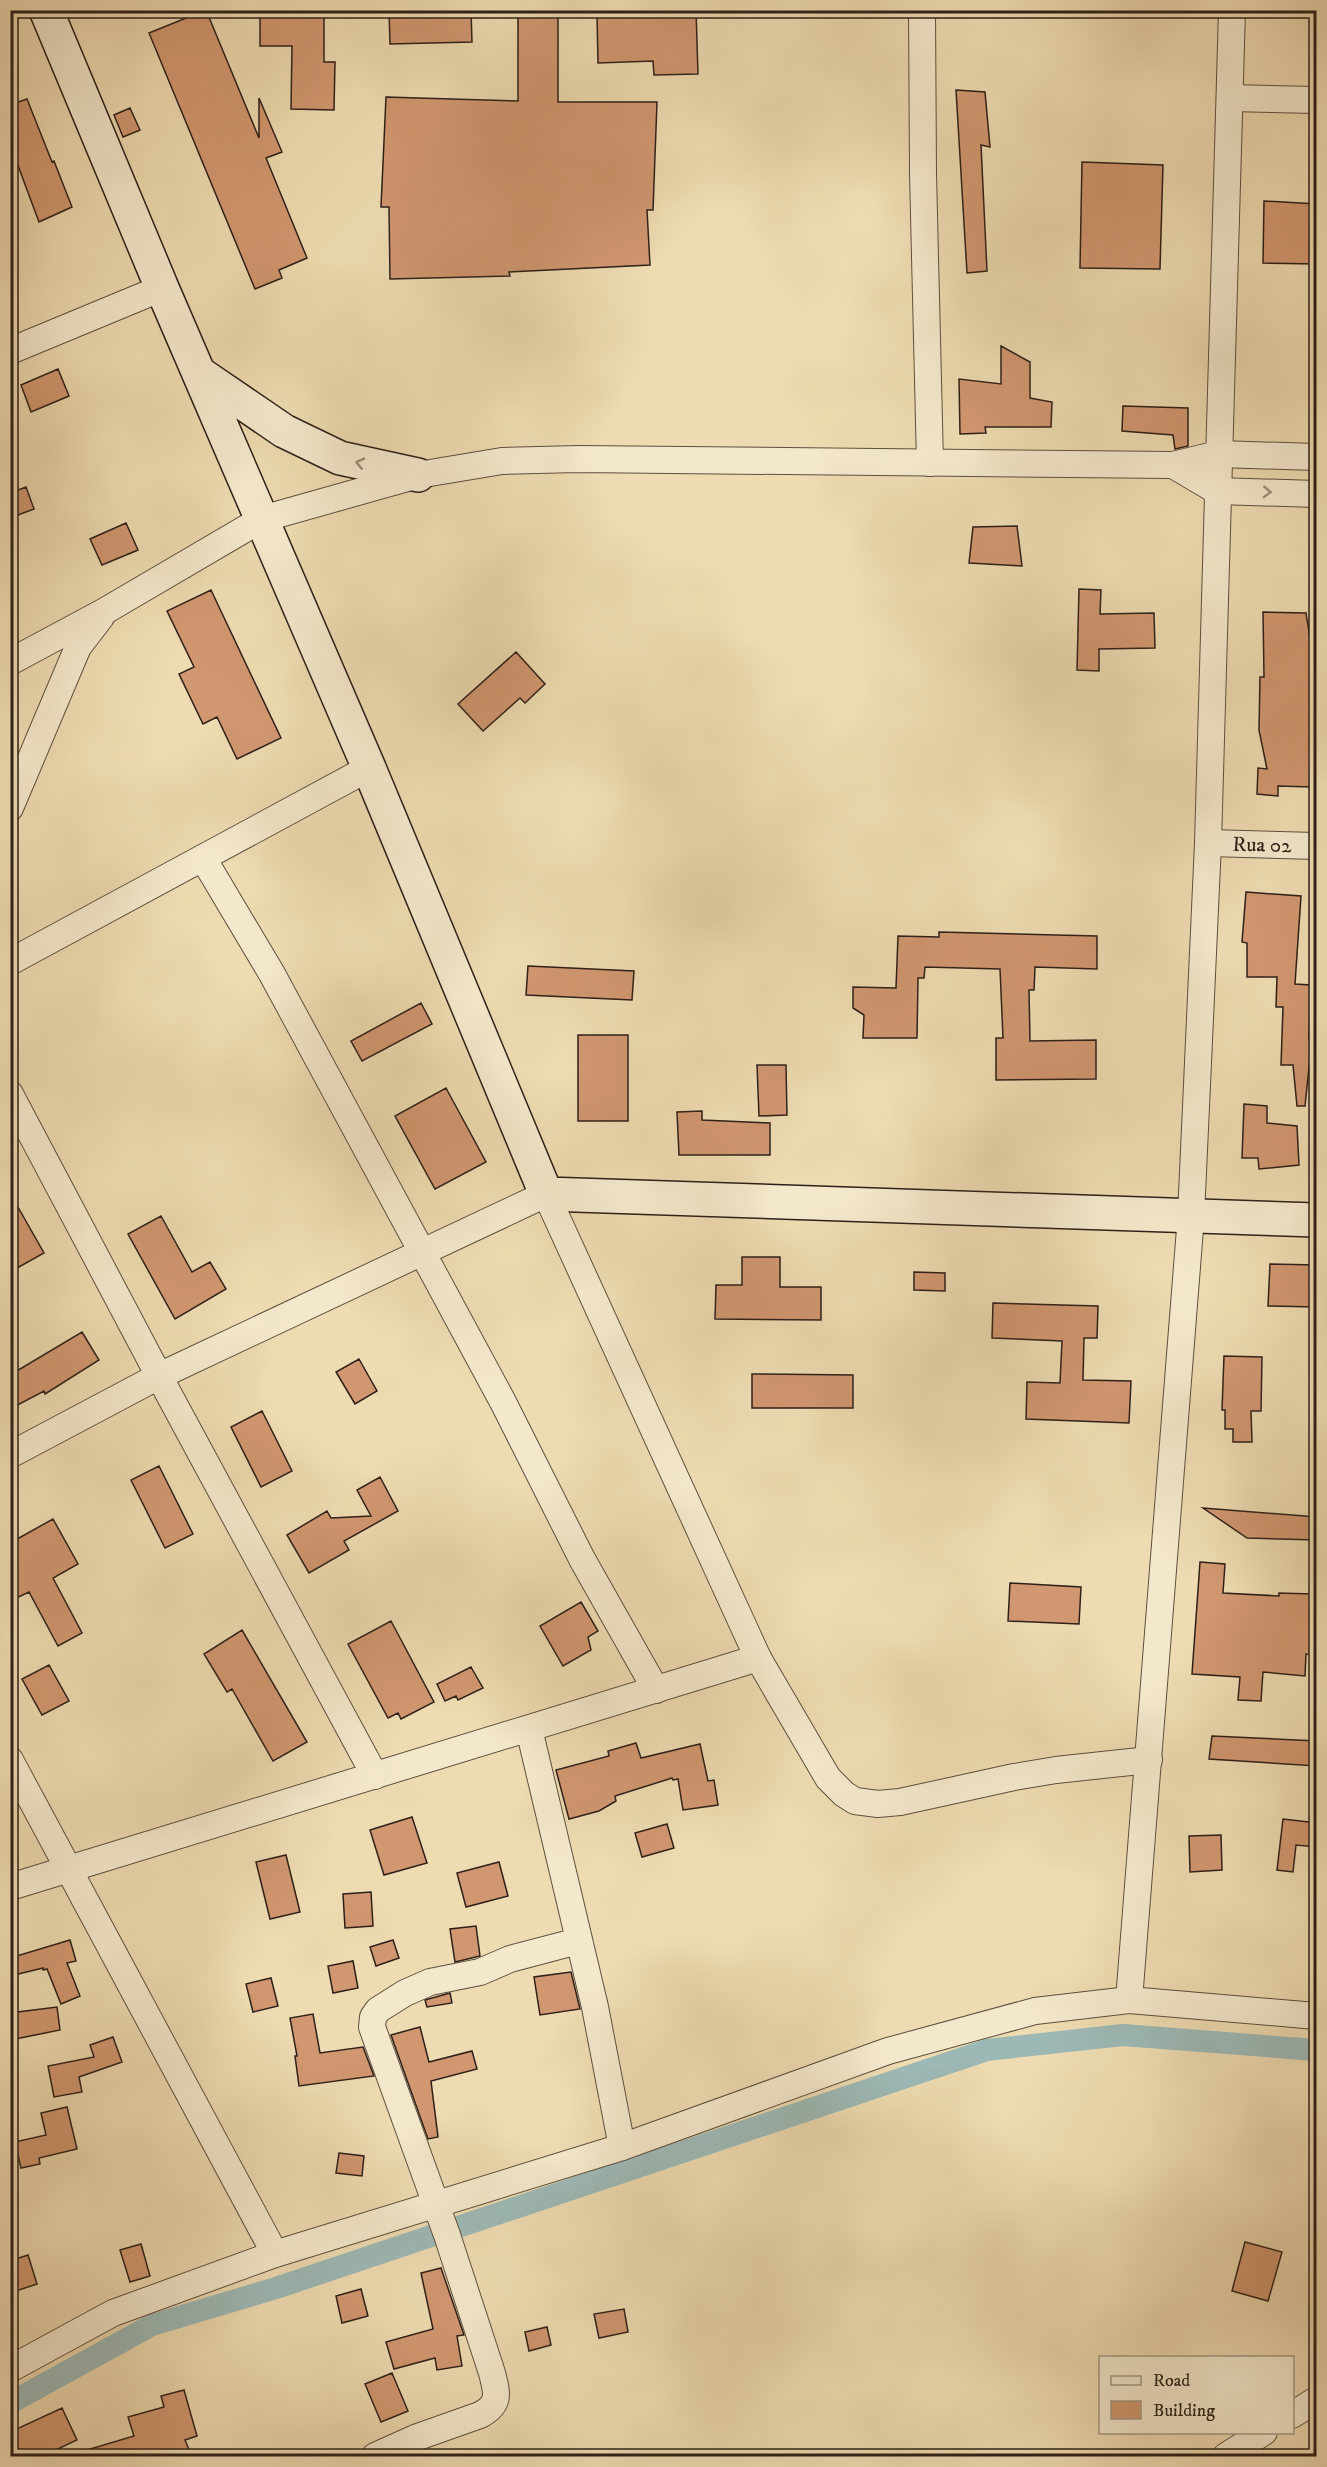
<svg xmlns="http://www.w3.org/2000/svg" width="1327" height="2467" font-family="'IM FELL DW Pica',serif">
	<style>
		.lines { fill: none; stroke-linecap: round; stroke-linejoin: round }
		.canal { stroke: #9db9b6; stroke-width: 22 }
		.building { fill: #d19770; stroke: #2d2018; stroke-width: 1.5 }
		.street-casing { stroke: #5d4f3e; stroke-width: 28 }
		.secondary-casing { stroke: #2d2018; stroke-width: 36 }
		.street { stroke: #f4e8cc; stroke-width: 26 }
		.secondary { stroke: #f4e8cc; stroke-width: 33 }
		.oneway { stroke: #9a8e7b }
		.labels { text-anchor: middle; stroke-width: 4.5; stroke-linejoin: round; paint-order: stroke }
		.street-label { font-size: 21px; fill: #2d2018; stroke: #f4e8cc }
	</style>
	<rect width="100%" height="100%" fill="#eedbb1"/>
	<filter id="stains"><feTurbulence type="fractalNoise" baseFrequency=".00333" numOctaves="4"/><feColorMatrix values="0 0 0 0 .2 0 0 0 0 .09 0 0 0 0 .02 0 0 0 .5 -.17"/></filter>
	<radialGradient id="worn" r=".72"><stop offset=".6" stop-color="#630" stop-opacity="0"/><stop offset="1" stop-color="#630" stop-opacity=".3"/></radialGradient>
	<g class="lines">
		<path class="canal" d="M 10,2403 L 152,2325 L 276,2288 L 987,2050 L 1123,2035 L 1316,2050"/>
	</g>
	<path class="building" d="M 206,10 L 259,138 L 259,98 L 282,152 L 266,158 L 307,258 L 279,270 L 282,278 L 255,289 L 149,33 Z
		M 260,10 L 324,10 L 324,62 L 335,62 L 334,110 L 291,109 L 292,46 L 260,46 Z
		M 389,10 L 471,10 L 472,42 L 390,44 Z
		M 518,10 L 558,10 L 558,102 L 657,102 L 653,210 L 647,210 L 650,265 L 509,272 L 510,276 L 390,279 L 389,207 L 381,207 L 386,97 L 518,101 Z
		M 638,10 L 696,10 L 698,74 L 654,75 L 653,61 L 598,63 L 597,15 L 638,13 Z
		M 956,90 L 985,92 L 990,147 L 981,145 L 987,271 L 967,273 Z
		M 27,99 L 52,162 L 54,161 L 72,207 L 39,222 L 10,144 L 10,105 Z
		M 130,108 L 140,130 L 123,137 L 114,115 Z
		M 1082,162 L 1163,165 L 1160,269 L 1080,268 Z
		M 1264,201 L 1317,204 L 1317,264 L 1263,263 Z
		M 1001,346 L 1030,362 L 1030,398 L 1052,402 L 1051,427 L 985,427 L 986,433 L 960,434 L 959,379 L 1001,384 Z
		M 58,369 L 69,396 L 31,412 L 21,385 Z
		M 1123,406 L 1188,408 L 1188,446 L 1175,449 L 1173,435 L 1122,431 Z
		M 26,487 L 34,509 L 10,518 L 10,493 Z
		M 126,523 L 138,550 L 102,565 L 90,539 Z
		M 1017,526 L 1022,566 L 969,563 L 973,527 Z
		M 1079,589 L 1101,590 L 1100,614 L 1154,613 L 1155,648 L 1099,649 L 1099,671 L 1077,670 Z
		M 211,590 L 281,738 L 237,759 L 217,717 L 203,724 L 179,674 L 194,667 L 167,611 Z
		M 1263,612 L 1306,613 L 1312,651 L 1311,739 L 1314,739 L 1312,787 L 1278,786 L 1278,796 L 1257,794 L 1258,768 L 1267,769 L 1259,730 L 1260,677 L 1264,677 Z
		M 516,652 L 545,684 L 525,703 L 520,698 L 483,731 L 458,704 Z
		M 1246,892 L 1301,896 L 1295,984 L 1311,985 L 1309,1039 L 1312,1039 L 1305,1106 L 1297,1106 L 1293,1065 L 1281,1065 L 1283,1007 L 1276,1007 L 1277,977 L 1247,977 L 1247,943 L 1242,942 Z
		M 939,932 L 1097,936 L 1097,969 L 1035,967 L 1034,990 L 1029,990 L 1030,1041 L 1096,1040 L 1096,1079 L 996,1080 L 996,1038 L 1003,1038 L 1000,969 L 925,967 L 924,978 L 918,978 L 917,1038 L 863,1038 L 864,1015 L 853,1008 L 853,987 L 896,988 L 898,936 L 939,937 Z
		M 528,966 L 634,971 L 632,1000 L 526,995 Z
		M 421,1003 L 432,1024 L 362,1061 L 351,1041 Z
		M 578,1035 L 628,1035 L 628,1121 L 578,1121 Z
		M 757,1065 L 786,1065 L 787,1115 L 759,1116 Z
		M 446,1088 L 486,1162 L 435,1189 L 395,1116 Z
		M 1244,1104 L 1267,1106 L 1267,1123 L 1297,1126 L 1299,1165 L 1259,1169 L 1258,1158 L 1242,1158 Z
		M 702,1111 L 702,1120 L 770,1123 L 770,1155 L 679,1155 L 677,1112 Z
		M 10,1193 L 44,1253 L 10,1272 Z
		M 161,1216 L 192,1272 L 210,1262 L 226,1289 L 175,1319 L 128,1234 Z
		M 742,1257 L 780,1257 L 780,1287 L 821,1287 L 821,1320 L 715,1319 L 716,1285 L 742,1285 Z
		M 1270,1264 L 1317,1265 L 1317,1307 L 1268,1306 Z
		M 914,1272 L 945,1273 L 945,1291 L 914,1290 Z
		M 993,1303 L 1098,1306 L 1097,1338 L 1084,1338 L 1083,1380 L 1131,1381 L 1129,1423 L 1026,1419 L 1027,1382 L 1060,1383 L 1062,1341 L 992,1338 Z
		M 82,1332 L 99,1360 L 45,1394 L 44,1391 L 10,1409 L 10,1375 Z
		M 1224,1356 L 1262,1357 L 1261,1411 L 1251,1411 L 1252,1442 L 1233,1442 L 1233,1429 L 1225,1429 L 1225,1410 L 1222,1410 Z
		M 359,1359 L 377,1391 L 355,1404 L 336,1372 Z
		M 752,1374 L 853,1375 L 853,1408 L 752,1408 Z
		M 262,1411 L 292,1471 L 261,1487 L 231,1427 Z
		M 159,1466 L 193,1534 L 165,1548 L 131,1480 Z
		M 380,1477 L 398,1511 L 344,1541 L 349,1550 L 309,1573 L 287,1535 L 327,1511 L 331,1518 L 371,1516 L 357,1490 Z
		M 1203,1508 L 1317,1517 L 1317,1540 L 1247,1538 Z
		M 53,1519 L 78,1564 L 53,1578 L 82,1633 L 58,1646 L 29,1592 L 10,1601 L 10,1543 Z
		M 1200,1562 L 1225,1564 L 1223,1593 L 1279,1596 L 1279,1593 L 1311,1594 L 1310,1622 L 1315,1622 L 1313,1655 L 1306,1654 L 1305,1676 L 1263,1672 L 1261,1701 L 1238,1700 L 1240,1677 L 1192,1674 Z
		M 1010,1583 L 1081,1587 L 1079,1624 L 1008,1621 Z
		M 581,1602 L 598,1631 L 588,1637 L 591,1650 L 563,1666 L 540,1626 Z
		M 391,1621 L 434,1702 L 401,1719 L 398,1713 L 388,1718 L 348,1644 Z
		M 242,1630 L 307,1742 L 273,1761 L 232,1689 L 227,1692 L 204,1654 Z
		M 49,1665 L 69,1701 L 42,1715 L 22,1679 Z
		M 471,1667 L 483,1688 L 458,1700 L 456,1696 L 445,1701 L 437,1684 Z
		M 1212,1736 L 1317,1741 L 1317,1766 L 1209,1759 Z
		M 636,1743 L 641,1758 L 700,1744 L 708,1781 L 714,1780 L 718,1805 L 683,1810 L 678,1779 L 673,1780 L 672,1778 L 615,1796 L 616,1801 L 599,1811 L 569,1819 L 556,1770 L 609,1756 L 608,1751 Z
		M 412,1817 L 427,1863 L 384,1875 L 370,1830 Z
		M 1283,1819 L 1317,1823 L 1317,1847 L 1296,1845 L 1293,1872 L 1277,1870 Z
		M 667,1824 L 674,1848 L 642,1857 L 635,1833 Z
		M 1221,1835 L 1222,1870 L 1190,1872 L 1189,1836 Z
		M 286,1855 L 300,1912 L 270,1919 L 256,1862 Z
		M 499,1862 L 508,1896 L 466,1907 L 457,1873 Z
		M 371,1892 L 373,1926 L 345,1928 L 343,1894 Z
		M 476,1926 L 480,1956 L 455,1962 L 450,1929 Z
		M 70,1940 L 76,1961 L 67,1963 L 80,1996 L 61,2004 L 47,1969 L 43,1970 L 43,1968 L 10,1976 L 10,1958 Z
		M 393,1940 L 399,1958 L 376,1966 L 370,1947 Z
		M 353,1961 L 358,1988 L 333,1993 L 328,1966 Z
		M 571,1972 L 580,2009 L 540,2015 L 534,1977 Z
		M 271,1978 L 278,2006 L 253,2012 L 246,1984 Z
		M 450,1993 L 452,2003 L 427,2007 L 425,2000 Z
		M 57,2007 L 60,2030 L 10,2040 L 10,2013 Z
		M 313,2014 L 320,2053 L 363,2047 L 374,2076 L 299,2086 L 295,2056 L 297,2056 L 290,2018 Z
		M 420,2027 L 429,2062 L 472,2051 L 477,2069 L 431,2081 L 438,2137 L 428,2139 L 391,2035 Z
		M 113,2037 L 122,2062 L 79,2077 L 82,2092 L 54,2097 L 48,2066 L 94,2057 L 90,2045 Z
		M 67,2107 L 77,2149 L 39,2158 L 40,2164 L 21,2168 L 15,2142 L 46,2135 L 41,2113 Z
		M 339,2153 L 364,2156 L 362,2176 L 336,2173 Z
		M 1245,2242 L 1282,2252 L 1268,2301 L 1232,2291 Z
		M 141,2244 L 150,2276 L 130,2282 L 120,2250 Z
		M 28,2255 L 37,2284 L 10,2293 L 10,2261 Z
		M 441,2268 L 464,2335 L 457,2336 L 462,2366 L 437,2370 L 435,2358 L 394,2369 L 386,2342 L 433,2329 L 421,2273 Z
		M 361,2289 L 368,2316 L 342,2323 L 336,2296 Z
		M 624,2309 L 628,2332 L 599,2338 L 594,2314 Z
		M 547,2327 L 551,2345 L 529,2351 L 525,2332 Z
		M 392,2373 L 408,2411 L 381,2422 L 365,2384 Z
		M 184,2390 L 197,2436 L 185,2440 L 192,2457 L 81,2457 L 80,2452 L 134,2436 L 128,2417 L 164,2407 L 161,2396 Z
		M 62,2408 L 77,2440 L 41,2457 L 21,2457 L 10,2432 Z"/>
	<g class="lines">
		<g class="street-casing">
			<g id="street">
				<path d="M 922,10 L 923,173 L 930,463"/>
				<path d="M 1230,98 L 1316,100"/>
				<path d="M 10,351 L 162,288"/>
				<path d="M 1173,465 L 1217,491 L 1316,494"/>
				<path d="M 10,662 L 105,611 L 262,519 L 418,475 L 502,461 L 578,459 L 1173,465 L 1218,454 L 1316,457"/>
				<path d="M 10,808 L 78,647 L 101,617"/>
				<path id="s1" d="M 1208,843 L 1316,846"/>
				<path d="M 203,858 L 272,974 L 503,1402 L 582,1559 L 656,1690"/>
				<path d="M 10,962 L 369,768"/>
				<path d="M 10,1094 L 159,1376 L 375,1776"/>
				<path d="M 10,1455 L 159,1376 L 546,1194 L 758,1658 L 828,1778 L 844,1794 L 855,1801 L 878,1804 L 900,1802 L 1014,1777 L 1056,1770 L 1149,1760"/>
				<path d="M 529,1729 L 595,2007 L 622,2147"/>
				<path d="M 10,1760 L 275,2254"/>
				<path d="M 10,1887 L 758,1658"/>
				<path d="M 1129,2000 L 1191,1216 L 1208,843 L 1232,10"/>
				<path d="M 10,2369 L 113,2313 L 275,2254 L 622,2147 L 888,2051 L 1035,2011 L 1129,2000 L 1316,2016"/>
				<path d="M 1292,2415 L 1316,2400"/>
				<path d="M 375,2456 L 415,2438 L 480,2415 C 501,2404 497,2393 492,2373 L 447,2235 L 372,2027 L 373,2017 L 378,2010 L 405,1993 L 430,1982 L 480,1972 L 510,1959 L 578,1941"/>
				<path d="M 1226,2456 L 1264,2432"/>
			</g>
		</g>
		<g class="secondary-casing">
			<path id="secondary" d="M 46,10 L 162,288 L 369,768 L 546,1194 L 1316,1220
				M 199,373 L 284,431 L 340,458 L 418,475"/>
		</g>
		<use href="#street" class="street"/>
		<use href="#secondary" class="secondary"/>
	</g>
	<defs><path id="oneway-chevron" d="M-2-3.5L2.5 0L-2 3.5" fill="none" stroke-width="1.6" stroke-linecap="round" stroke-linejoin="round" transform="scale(1.5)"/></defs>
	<g class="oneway">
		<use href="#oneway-chevron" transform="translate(360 463) rotate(-167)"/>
		<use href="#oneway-chevron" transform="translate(1267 492) rotate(2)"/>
	</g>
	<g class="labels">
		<g class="street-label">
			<text dy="7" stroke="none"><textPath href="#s1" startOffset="54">Rua 02</textPath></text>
		</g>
	</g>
	<rect width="1327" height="2467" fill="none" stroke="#eedbb1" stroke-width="36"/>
	<rect x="12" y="12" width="1303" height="2443" fill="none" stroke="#2d2018" stroke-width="3"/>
	<rect x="18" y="18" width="1291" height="2431" fill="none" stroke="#2d2018" stroke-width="1.5"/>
	<rect x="1099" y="2356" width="195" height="78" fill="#f4e8cc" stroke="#a49884" stroke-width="1.5"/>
	<rect x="1111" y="2376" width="30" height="9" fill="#f4e8cc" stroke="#a49884" stroke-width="1.5"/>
	<text x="1153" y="2386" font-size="18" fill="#2d2018">Road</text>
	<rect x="1111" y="2401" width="30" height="18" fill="#d19770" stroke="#a49884" stroke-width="1.5"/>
	<text x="1153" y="2416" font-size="18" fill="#2d2018">Building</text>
	<rect width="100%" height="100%" filter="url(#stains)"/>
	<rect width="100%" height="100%" fill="url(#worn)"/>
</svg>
